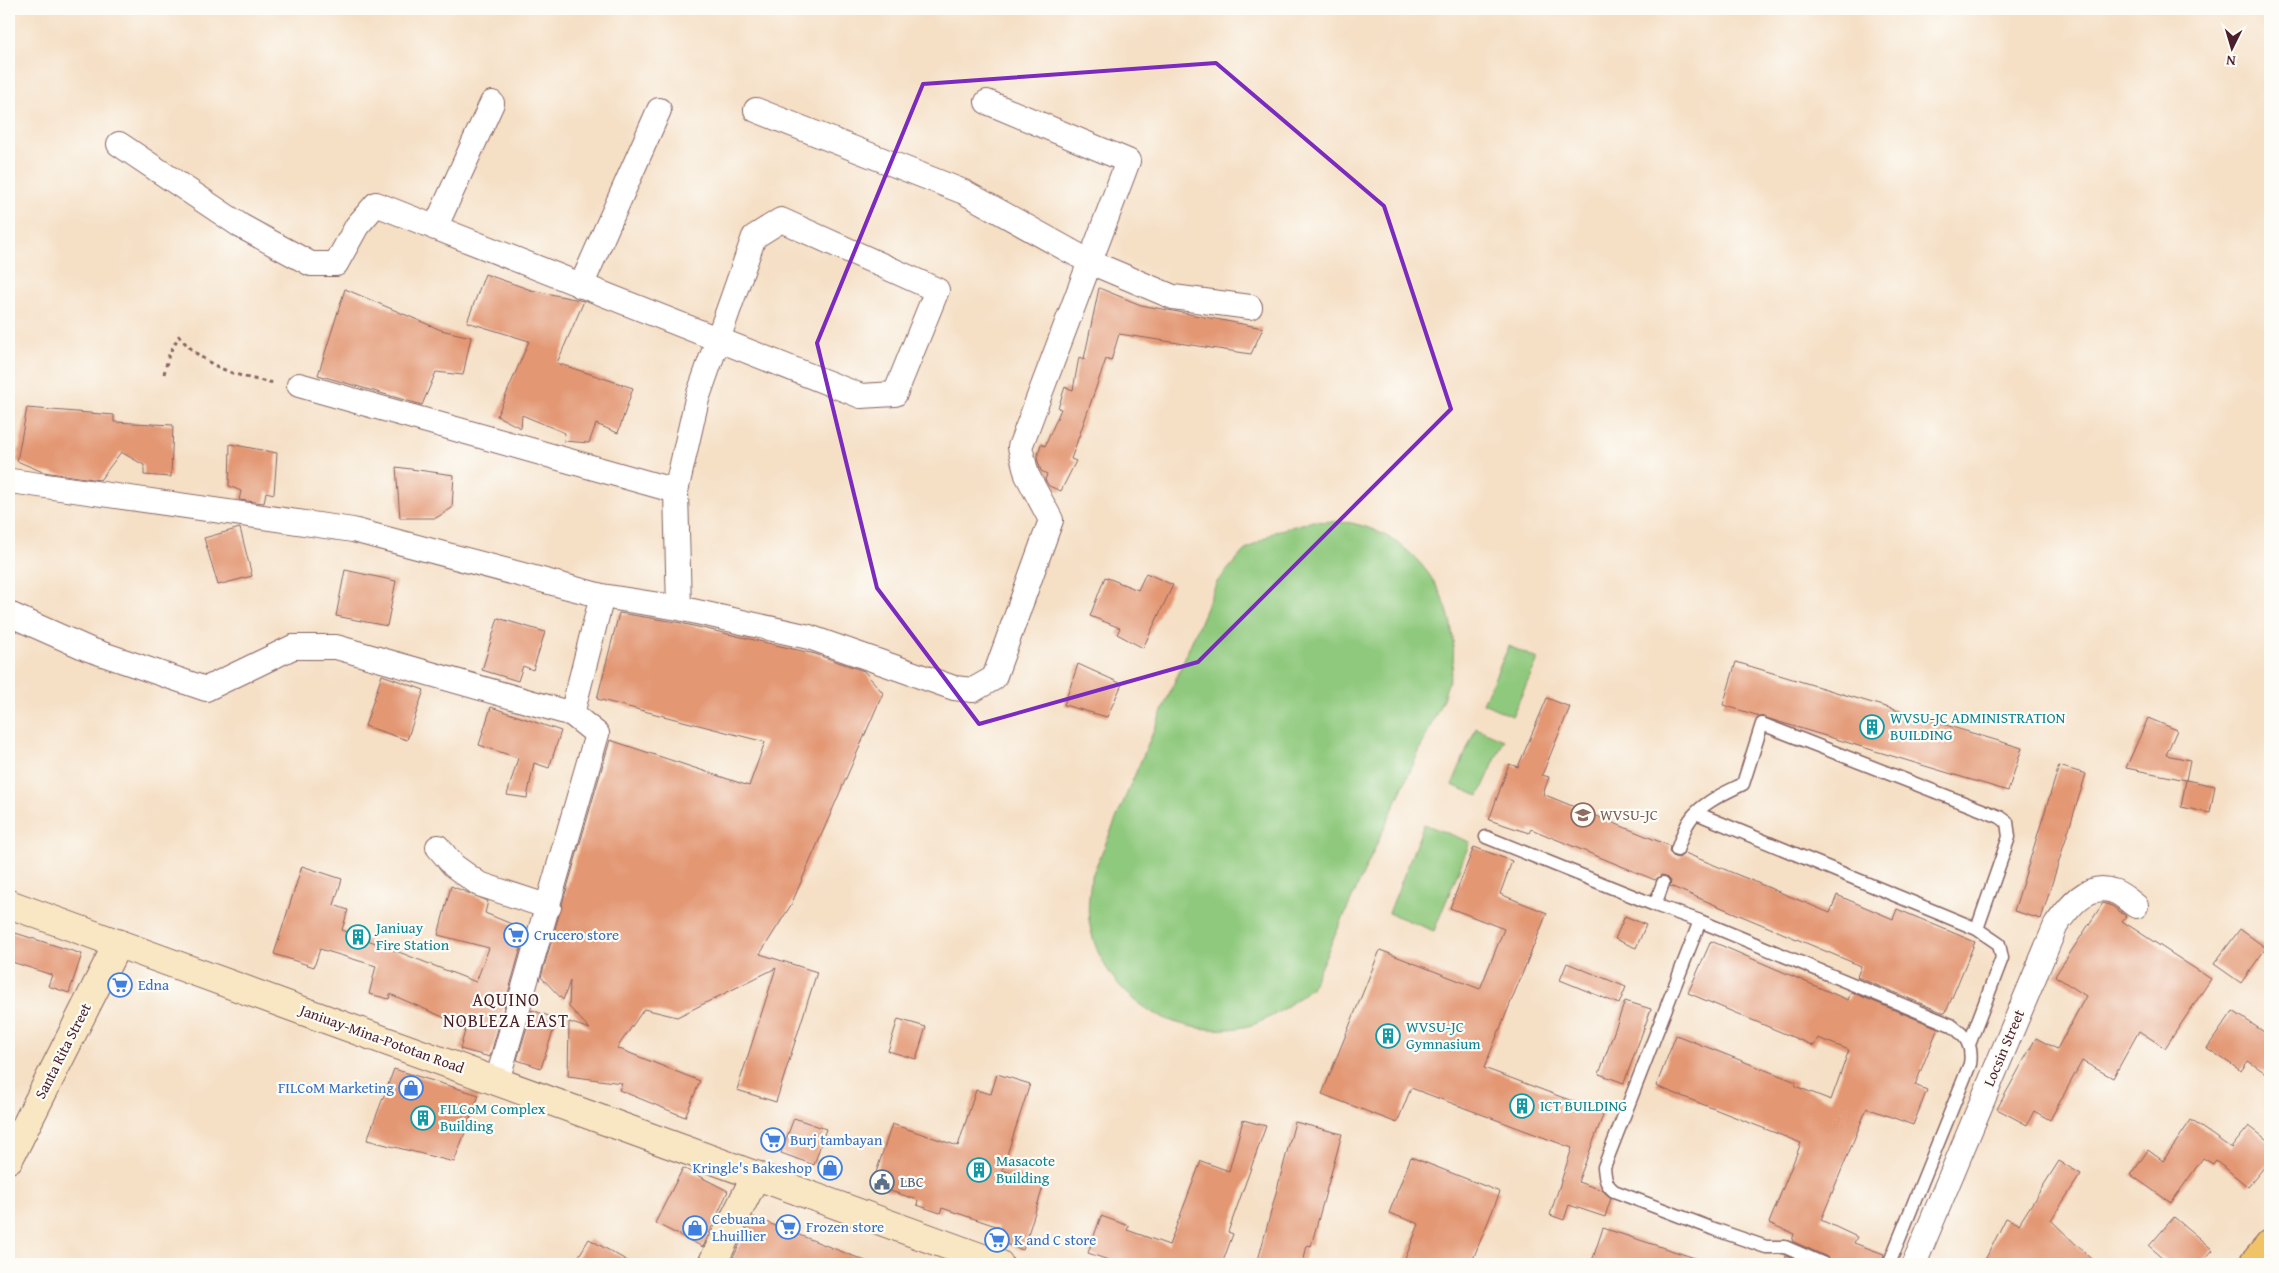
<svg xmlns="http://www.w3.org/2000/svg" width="2279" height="1273" font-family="'Gentium Book Plus',serif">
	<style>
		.green { fill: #8fc97d; stroke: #6c7454 }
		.building { fill: #e39773 }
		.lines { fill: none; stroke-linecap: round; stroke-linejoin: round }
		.lane-casing { stroke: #866261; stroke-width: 15 }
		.street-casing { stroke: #866261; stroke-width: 26 }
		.secondary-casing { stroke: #866261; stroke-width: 30 }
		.primary-casing { stroke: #866261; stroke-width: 30 }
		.path { stroke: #866261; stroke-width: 3; stroke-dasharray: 4 4; stroke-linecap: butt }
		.lane { stroke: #fff; stroke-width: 12 }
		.street { stroke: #fff; stroke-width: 24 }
		.secondary { stroke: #f9e7c3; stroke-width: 28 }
		.primary { stroke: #f0c369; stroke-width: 28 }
		.marked { fill: none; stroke: #7b2cbf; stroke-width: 4; stroke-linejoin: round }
		.labels { text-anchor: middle; stroke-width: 4.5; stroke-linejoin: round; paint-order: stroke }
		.culture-label { font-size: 15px; fill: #0d838f; stroke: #fdfcf7; text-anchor: start }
		.education-label { font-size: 15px; fill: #785e54; stroke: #fdfcf7; text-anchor: start }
		.shop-label { font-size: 15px; fill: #366cbe; stroke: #fdfcf7; text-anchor: start }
		.street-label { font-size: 15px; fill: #4a1f2b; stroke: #fdfcf7 }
		.service-label { font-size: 15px; fill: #4e5e75; stroke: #fdfcf7; text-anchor: start }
		.quarter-label { font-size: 18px; letter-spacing: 1px; fill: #4a1f2b; stroke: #fdfcf7 }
	</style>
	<rect width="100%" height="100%" fill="#fdfcf7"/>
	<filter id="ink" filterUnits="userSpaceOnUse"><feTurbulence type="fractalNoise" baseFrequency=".02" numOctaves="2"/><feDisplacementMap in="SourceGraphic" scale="10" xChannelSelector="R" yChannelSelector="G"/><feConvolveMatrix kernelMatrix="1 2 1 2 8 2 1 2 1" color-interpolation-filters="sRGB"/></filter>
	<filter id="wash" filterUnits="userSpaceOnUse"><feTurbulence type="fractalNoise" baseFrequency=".0096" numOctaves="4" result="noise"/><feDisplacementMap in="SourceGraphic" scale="20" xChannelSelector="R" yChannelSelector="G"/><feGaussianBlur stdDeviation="1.12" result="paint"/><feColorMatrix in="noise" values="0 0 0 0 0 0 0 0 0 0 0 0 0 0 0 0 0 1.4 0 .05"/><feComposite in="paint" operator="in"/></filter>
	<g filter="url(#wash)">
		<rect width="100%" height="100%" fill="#f5dfc5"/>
		<path class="green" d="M 1313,521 C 1325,522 1339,521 1351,523 C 1415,536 1459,598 1453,662 C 1452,674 1446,688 1443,699 L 1311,988 C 1289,1005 1267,1024 1238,1028 C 1167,1038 1100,992 1089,920 C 1087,907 1090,891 1091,878 L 1217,582 L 1244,551 L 1276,531 Z
			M 1509,646 L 1538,659 L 1512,716 L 1483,703 Z
			M 1476,728 L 1504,740 L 1479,796 L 1452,785 Z
			M 1424,824 L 1470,842 L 1434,931 L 1389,913 Z"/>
		<g id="blocks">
			<path class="building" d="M 485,274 L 531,290 L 584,301 L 557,363 L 633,388 L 618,433 L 596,424 L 589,443 L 564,441 L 565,433 L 522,415 L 521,428 L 497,416 L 529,341 L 467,322 Z
				M 1099,288 L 1141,305 L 1263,328 L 1251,354 L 1119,334 L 1111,361 L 1106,359 L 1071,459 L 1076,461 L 1061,491 L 1049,486 L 1045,480 L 1047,474 L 1041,471 L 1037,458 L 1041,444 L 1045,446 L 1061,409 L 1058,408 L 1065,387 L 1073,390 L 1079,357 L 1084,359 Z
				M 345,289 L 441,330 L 471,337 L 463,375 L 436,372 L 422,405 L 318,375 Z
				M 27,408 L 114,415 L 114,422 L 173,425 L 171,477 L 144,475 L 144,465 L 121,452 L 100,480 L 43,472 L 17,461 Z
				M 230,444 L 277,453 L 274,494 L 266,492 L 264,503 L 239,500 L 241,491 L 229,486 Z
				M 396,467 L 454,475 L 452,508 L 436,518 L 400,518 Z
				M 240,528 L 252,576 L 218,585 L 204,538 Z
				M 345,570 L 396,581 L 387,626 L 336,616 Z
				M 1146,573 L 1173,585 L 1143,648 L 1117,634 L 1120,628 L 1090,616 L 1105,577 L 1138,590 Z
				M 619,613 L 676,622 L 815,654 L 864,671 L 883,693 L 791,905 L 760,954 L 817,972 L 776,1102 L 737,1090 L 776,968 L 677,1017 L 644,1009 L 617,1048 L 700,1081 L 685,1117 L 619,1090 L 622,1083 L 568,1076 L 569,1022 L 590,1029 L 569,1007 L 570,981 L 563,1000 L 541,977 L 610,740 L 749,786 L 765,742 L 597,699 Z
				M 498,618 L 545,632 L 533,670 L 523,666 L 518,681 L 482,670 Z
				M 1736,662 L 2022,748 L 2008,791 L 1723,705 Z
				M 1078,664 L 1122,684 L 1107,717 L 1064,705 Z
				M 382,675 L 424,690 L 407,740 L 365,726 Z
				M 1547,698 L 1570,707 L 1542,775 L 1549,777 L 1543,794 L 1670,846 L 1669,852 L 1674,857 L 1679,858 L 1685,853 L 1830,913 L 1837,895 L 1893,919 L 1897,909 L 1975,942 L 1946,1012 L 1944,1013 L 1857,977 L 1861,966 L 1670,886 L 1671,881 L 1666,876 L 1661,875 L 1655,880 L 1531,829 L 1529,833 L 1489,820 L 1509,764 L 1518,767 Z
				M 491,707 L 561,731 L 549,768 L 534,763 L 527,798 L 507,795 L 518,758 L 479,745 Z
				M 2148,718 L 2177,730 L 2166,755 L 2190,760 L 2186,780 L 2126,768 Z
				M 2059,766 L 2086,774 L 2041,919 L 2014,911 Z
				M 2186,780 L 2215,786 L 2210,813 L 2181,807 Z
				M 1474,847 L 1512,861 L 1500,894 L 1547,913 L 1484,1068 L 1604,1113 L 1578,1182 L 1602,1190 L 1611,1198 L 1605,1217 L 1569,1205 L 1564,1220 L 1550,1215 L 1572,1148 L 1411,1088 L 1397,1123 L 1322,1094 L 1380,950 L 1480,989 L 1504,929 L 1450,908 Z
				M 302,866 L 342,879 L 334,905 L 348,910 L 342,930 L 476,982 L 489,948 L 438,935 L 451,886 L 488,901 L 485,913 L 526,930 L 490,1057 L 460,1049 L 466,1027 L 390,994 L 389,999 L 369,994 L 376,966 L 320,949 L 314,967 L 274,954 Z
				M 2103,903 L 2112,906 L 2126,916 L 2122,921 L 2211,979 L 2165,1048 L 2139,1031 L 2113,1078 L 2082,1061 L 2050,1120 L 2034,1111 L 2027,1125 L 1997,1109 L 2036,1038 L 2057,1049 L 2086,996 L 2055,976 Z
				M 1625,916 L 1646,925 L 1636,948 L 1615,939 Z
				M 2240,929 L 2266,948 L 2241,983 L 2214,964 Z
				M 9,931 L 82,954 L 69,993 L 48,986 L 52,975 L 9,961 Z
				M 1711,941 L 1848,1000 L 1851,992 L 1938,1028 L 1915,1085 L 1927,1090 L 1913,1125 L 1867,1108 L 1821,1220 L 1857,1237 L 1854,1243 L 1884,1254 L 1881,1264 L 1832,1264 L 1827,1257 L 1792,1241 L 1794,1234 L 1769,1223 L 1801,1143 L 1656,1086 L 1676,1035 L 1796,1082 L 1795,1086 L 1831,1100 L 1849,1050 L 1818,1038 L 1814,1046 L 1688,993 Z
				M 1567,963 L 1626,987 L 1619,1004 L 1560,980 Z
				M 1625,1001 L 1651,1009 L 1624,1083 L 1599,1074 Z
				M 532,1010 L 557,1019 L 541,1068 L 517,1060 Z
				M 2233,1011 L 2270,1036 L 2270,1076 L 2248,1061 L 2241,1071 L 2207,1048 Z
				M 898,1019 L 926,1027 L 916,1059 L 888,1051 Z
				M 394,1069 L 479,1095 L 454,1162 L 367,1140 Z
				M 997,1074 L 1030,1084 L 1002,1170 L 1044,1184 L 1023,1250 L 994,1240 L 999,1227 L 942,1208 L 940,1213 L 917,1205 L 918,1200 L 872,1185 L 892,1124 L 958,1146 L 976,1090 L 991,1094 Z
				M 794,1118 L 826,1129 L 814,1165 L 781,1153 Z
				M 1243,1120 L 1266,1126 L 1228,1232 L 1233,1234 L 1222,1264 L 1120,1264 L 1088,1253 L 1101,1216 L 1129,1226 L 1127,1230 L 1169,1245 L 1201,1161 L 1229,1171 Z
				M 2191,1120 L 2231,1148 L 2249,1126 L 2270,1142 L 2270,1160 L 2248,1187 L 2216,1160 L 2213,1164 L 2203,1158 L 2171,1203 L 2131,1175 L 2148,1150 L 2163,1161 Z
				M 1295,1122 L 1342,1134 L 1311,1246 L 1307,1245 L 1303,1264 L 1257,1264 Z
				M 1411,1157 L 1500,1192 L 1471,1264 L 1403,1264 L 1419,1224 L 1389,1213 Z
				M 2059,1161 L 2081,1174 L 2051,1220 L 2096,1264 L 1983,1264 L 2006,1218 L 2019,1224 Z
				M 683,1168 L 728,1191 L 703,1247 L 655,1223 Z
				M 753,1217 L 871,1263 L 871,1264 L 736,1264 L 731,1262 Z
				M 2174,1217 L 2213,1250 L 2200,1264 L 2170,1264 L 2149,1246 Z
				M 1603,1228 L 1704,1261 L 1704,1264 L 1591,1264 Z
				M 589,1239 L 633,1264 L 574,1264 Z
				M 1786,1256 L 1804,1264 L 1784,1264 Z"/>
		</g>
	</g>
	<g filter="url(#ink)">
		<use href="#blocks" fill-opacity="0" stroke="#866261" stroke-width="1"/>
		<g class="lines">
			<g class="lane-casing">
				<path id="lane" d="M 1696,813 L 1977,929
					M 1486,837 L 1655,905 L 1700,921 L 1951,1025 C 1966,1036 1973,1045 1970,1064 L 1889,1264
					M 1677,850 C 1681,840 1684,828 1690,820 C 1701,803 1725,793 1743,784 L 1762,724 L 2000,817 L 2007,822 L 2009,837 L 1977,929 L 1999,944 L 2002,958 L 1970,1042
					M 1655,905 L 1663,883
					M 1700,921 L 1604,1167 C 1605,1177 1605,1184 1614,1191 L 1711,1228 L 1766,1247 L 1785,1247 L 1824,1264"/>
			</g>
			<g class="street-casing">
				<path id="street" d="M 756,110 L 964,192 L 1090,262 L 1173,297 L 1250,307
					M 119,144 L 241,226 L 311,264 L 336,264 L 357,226 L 376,204 L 861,396 L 895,394 L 937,290 L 781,220 L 754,237 L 697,399 L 676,491 L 679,608
					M 435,228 L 492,103
					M 581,286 L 659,110
					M 299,385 L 676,491
					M 11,481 L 353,530 L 602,596 L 679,608 L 809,637 L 954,688 L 973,690 L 994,678 L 1051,520 L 1027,475 L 1020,447 L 1128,161 L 987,102
					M 9,614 L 88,649 L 206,689 L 293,647 L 336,647 L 572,714 L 597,734 L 497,1081
					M 572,714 L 602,596
					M 438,847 L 454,866 L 479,884 L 549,907
					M 1914,1264 L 2056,925 C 2069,907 2087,882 2113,891 C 2121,893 2129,901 2136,906"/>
			</g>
			<g class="secondary-casing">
				<path id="secondary" d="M 9,904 L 999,1264
					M 9,1159 L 118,943
					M 712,1264 L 756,1175"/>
			</g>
			<g class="primary-casing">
				<path id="primary" d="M 2253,1264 L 2270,1244"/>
			</g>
			<path class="path" d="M 164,374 L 169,354 L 179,336 C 204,367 239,378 276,383"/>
			<use href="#lane" class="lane"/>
			<use href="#street" class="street"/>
			<use href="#secondary" class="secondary"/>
			<use href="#primary" class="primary"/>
		</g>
	</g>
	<path class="marked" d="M 1216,63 L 1384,206 L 1451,409 L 1198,662 L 979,724 L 877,588 L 817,343 L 923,84 Z"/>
	<defs>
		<g id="building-ring" transform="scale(1.25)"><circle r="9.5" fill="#fdfcf7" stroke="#0f9aa8" stroke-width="1.5"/><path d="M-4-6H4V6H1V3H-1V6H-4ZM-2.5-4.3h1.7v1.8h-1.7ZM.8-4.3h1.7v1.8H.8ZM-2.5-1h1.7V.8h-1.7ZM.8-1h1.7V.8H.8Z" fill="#0f9aa8"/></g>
		<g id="university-ring" transform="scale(1.25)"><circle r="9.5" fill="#fdfcf7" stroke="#8d6e63" stroke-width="1.5"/><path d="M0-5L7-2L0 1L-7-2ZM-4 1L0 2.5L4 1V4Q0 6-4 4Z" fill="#8d6e63"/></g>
		<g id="supermarket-ring" transform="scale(1.25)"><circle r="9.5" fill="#fdfcf7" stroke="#3f7fe0" stroke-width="1.5"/><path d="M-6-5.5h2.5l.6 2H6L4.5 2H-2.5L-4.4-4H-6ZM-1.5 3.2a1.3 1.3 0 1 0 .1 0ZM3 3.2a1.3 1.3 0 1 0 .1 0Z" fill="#3f7fe0"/></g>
		<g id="shop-ring" transform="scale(1.25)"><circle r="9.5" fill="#fdfcf7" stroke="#3f7fe0" stroke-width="1.5"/><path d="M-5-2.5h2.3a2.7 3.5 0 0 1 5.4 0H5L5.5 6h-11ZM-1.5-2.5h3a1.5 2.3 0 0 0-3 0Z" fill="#3f7fe0"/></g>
		<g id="civic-ring" transform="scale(1.25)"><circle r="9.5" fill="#fdfcf7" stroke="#5c6f8a" stroke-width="1.5"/><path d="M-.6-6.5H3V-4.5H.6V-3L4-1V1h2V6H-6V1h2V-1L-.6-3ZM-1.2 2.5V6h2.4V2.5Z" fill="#5c6f8a"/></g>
	</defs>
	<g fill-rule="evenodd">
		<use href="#building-ring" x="1872" y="727"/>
		<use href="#university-ring" x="1583" y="815"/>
		<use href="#supermarket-ring" x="516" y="935"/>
		<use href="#building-ring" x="358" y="937"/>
		<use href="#supermarket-ring" x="120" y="985"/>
		<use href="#building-ring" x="1388" y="1036"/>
		<use href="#shop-ring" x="411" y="1088"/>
		<use href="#building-ring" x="1522" y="1106"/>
		<use href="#building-ring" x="423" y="1118"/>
		<use href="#supermarket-ring" x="773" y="1140"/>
		<use href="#shop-ring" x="830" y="1168"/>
		<use href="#building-ring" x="979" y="1170"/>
		<use href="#civic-ring" x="882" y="1182"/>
		<use href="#supermarket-ring" x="788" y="1227"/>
		<use href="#shop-ring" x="695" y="1228"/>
		<use href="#supermarket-ring" x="997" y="1240"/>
	</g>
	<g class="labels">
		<g class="culture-label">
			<text x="1890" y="723">WVSU-JC ADMINISTRATION<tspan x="1890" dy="17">BUILDING</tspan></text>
			<text x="376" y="933">Janiuay<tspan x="376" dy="17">Fire Station</tspan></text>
			<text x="1406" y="1032">WVSU-JC<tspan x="1406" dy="17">Gymnasium</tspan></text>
			<text x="1540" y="1111">ICT BUILDING</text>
			<text x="440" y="1114">FILCoM Complex<tspan x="440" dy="17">Building</tspan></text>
			<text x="996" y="1166">Masacote<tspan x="996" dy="17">Building</tspan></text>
		</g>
		<g class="education-label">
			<text x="1600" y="820">WVSU-JC</text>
		</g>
		<g class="shop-label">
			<text x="534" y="940">Crucero store</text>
			<text x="138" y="990">Edna</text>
			<text x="394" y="1093" text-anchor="end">FILCoM Marketing</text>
			<text x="790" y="1145">Burj tambayan</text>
			<text x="812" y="1173" text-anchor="end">Kringle's Bakeshop</text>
			<text x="712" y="1224">Cebuana<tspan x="712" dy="17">Lhuillier</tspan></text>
			<text x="806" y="1232">Frozen store</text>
			<text x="1014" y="1245">K and C store</text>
		</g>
		<g class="street-label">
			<text transform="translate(382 1039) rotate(20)" y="5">Janiuay-Mina-Pototan Road</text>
			<text transform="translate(2004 1048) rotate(-67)" y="5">Locsin Street</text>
			<text transform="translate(63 1051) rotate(-63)" y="5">Santa Rita Street</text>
		</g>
		<g class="service-label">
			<text x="900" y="1187">LBC</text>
		</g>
		<g class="quarter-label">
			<text x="506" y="1006">AQUINO<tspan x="506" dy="21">NOBLEZA EAST</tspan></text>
		</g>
	</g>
	<rect width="2279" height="1273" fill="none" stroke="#fdfcf7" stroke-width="30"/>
	<g transform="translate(2232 48) rotate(185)" stroke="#fdfcf7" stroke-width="4" paint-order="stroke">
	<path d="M0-4L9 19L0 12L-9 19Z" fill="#4a1f2b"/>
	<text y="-8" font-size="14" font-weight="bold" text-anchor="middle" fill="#4a1f2b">N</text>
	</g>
</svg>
